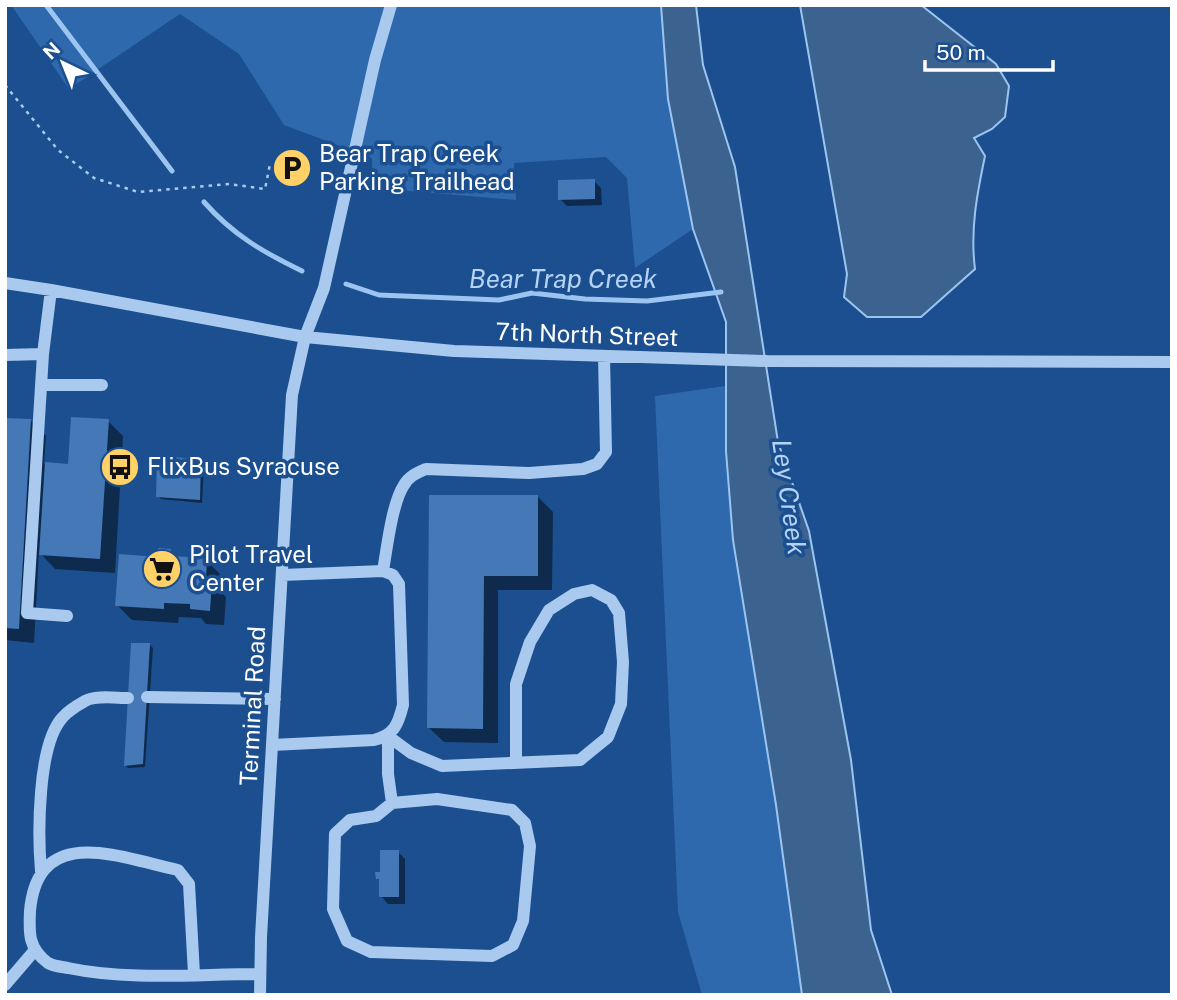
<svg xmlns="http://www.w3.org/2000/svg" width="1177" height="1000" font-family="'Public Sans',sans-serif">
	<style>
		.green { fill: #2e69ad }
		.water { fill: #3c6290; stroke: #9cc4f0; stroke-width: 2 }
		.shadow { fill: #0007 }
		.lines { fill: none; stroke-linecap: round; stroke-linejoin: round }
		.stream { stroke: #9cc4f0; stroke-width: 5 }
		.building { fill: #4478b7 }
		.path { stroke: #a9c9ee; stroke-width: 2.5; stroke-dasharray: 3.5 5; stroke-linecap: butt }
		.minor { stroke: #a9c9ee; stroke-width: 12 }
		.labels { text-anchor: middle; stroke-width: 7; stroke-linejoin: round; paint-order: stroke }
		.poi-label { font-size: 24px; fill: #fff; stroke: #1b4f8f; text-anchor: start }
		.street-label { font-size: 24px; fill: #fff; stroke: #1b4f8f }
		.water-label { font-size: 26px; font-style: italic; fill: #b5d3f5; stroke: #1b4f8f }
	</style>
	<rect width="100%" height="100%" fill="#1b4f8f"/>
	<path class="green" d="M 11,5 L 661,5 L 668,99 L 693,229 L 635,268 L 627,178 L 606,157 L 514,163 L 516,200 L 373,188 L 372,158 L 284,125 L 239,54 L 180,14 L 69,89 Z
		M 739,384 L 726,451 L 733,540 L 776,805 L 802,995 L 702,995 L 678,912 L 655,396 Z"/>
	<path class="water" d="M 661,5 L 696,5 L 703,65 L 735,167 L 778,442 L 809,531 L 851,760 L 871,930 L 892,995 L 802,995 L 776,805 L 733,540 L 726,451 L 726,322 L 693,229 L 668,99 Z
		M 800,5 L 921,5 L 996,64 L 1009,86 L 1005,117 L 992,129 L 974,138 L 985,156 C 977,194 970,230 975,269 L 921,317 L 867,317 L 844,297 L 847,274 Z"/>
	<path class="shadow" d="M 594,181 L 601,188 L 602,205 L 567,206 L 560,199 Z
		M 5,419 L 31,421 L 46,436 L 44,464 L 69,465 L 108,421 L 123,436 L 115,573 L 55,569 L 39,552 L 34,643 L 5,640 Z
		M 200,461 L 204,464 L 202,503 L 161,499 L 158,496 Z
		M 430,497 L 538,497 L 553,512 L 552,590 L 498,590 L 498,743 L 444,742 L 429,728 Z
		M 171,551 L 178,558 L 206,560 L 221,575 L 220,591 L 226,597 L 224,625 L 206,624 L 201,618 L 179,617 L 178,623 L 132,620 L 117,605 L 159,558 Z
		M 150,645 L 153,648 L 145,767 L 128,768 L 125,765 Z
		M 398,852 L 405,859 L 405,904 L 388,904 L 381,896 L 381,882 L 377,878 Z"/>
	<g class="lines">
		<path class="stream" d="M 46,5 L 172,171
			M 204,202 C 233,235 263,252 302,271
			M 346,284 L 379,295 L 499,300 L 532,293 L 585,299 L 647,301 L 721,292"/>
	</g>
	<path class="building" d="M 595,179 L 595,199 L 558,200 L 558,180 Z
		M 71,417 L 109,419 L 100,559 L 39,555 L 45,462 L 68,464 Z
		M 5,418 L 31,419 L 19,629 L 5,628 Z
		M 157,456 L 201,459 L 200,500 L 156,497 Z
		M 429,495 L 538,495 L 538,576 L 484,576 L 483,729 L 427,728 Z
		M 158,548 L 171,549 L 171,556 L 207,558 L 206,580 L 212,580 L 210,611 L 190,609 L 190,604 L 164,603 L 164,609 L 115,606 L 119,554 L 158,557 Z
		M 131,643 L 150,643 L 143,764 L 124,766 Z
		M 380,850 L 399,850 L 399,897 L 379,897 L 379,879 L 376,879 L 375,872 L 380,872 Z"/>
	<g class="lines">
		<path class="path" d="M 5,85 L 58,150 L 94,178 L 138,192 L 229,184 L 265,189 L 270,164"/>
		<path class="minor" d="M 5,283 L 51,290 L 305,337 L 454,351 L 767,361 L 1172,362
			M 43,354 L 27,613 L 67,616
			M 5,355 L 43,354 L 51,290
			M 41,385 L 102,385
			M 383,571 C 387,548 392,503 404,485 C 409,476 417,473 426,469 L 529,473 L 583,469 L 597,464 L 606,452 L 604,356
			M 147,697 L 275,699
			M 388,736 L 388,774 L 392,803 L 376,816 L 350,820 L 335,834 L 333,909 L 347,941 L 371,952 L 492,956 L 513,945 L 523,921 L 530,846 L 525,823 L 512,810 L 437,799 L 392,803
			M 388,736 L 411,753 L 442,766 L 580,760 L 608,737 L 621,704 L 623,662 L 619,613 L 611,600 L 592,590 L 574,594 L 549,610 L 530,642 L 516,684 L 516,763
			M 272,745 L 374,740 C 394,735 398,725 403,705 L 399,584 L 393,575 L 383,571 L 282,575
			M 41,871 C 38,836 37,744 63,717 C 68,711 78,705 85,701 C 95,695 116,698 128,698
			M 194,974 L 189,884 L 178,870 C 121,858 38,822 30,911 C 29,933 28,948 48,963 C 53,966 62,967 68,968 C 130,981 197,974 260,974
			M 5,985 L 35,950
			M 260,995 L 261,937 L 292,395 L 305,337 L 324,288 L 375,60 L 391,5"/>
	</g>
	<defs>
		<g id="parking-disc" transform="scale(2.0125)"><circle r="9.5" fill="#ffd166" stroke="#1b4f8f"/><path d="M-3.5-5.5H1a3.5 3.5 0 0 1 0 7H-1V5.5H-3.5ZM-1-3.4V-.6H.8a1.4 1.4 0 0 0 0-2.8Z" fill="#111"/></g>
		<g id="bus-disc" transform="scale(2.0125)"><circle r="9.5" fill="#ffd166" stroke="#1b4f8f"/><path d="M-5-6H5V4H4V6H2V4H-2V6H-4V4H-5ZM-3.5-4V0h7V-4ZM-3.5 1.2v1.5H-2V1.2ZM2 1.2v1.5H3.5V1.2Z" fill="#111"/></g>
		<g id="supermarket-disc" transform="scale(2.0125)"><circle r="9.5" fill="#ffd166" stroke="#1b4f8f"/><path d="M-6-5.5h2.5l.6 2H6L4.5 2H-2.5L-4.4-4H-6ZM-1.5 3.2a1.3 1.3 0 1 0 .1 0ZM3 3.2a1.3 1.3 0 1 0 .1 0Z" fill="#111"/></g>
	</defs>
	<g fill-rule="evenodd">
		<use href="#parking-disc" x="292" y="168"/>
		<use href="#bus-disc" x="120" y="467"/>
		<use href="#supermarket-disc" x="162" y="569"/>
	</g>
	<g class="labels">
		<g class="poi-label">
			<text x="319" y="162">Bear Trap Creek<tspan x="319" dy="28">Parking Trailhead</tspan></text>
			<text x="147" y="475">FlixBus Syracuse</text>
			<text x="189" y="563">Pilot Travel<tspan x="189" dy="28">Center</tspan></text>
		</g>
		<g class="street-label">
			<text transform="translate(587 335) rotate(2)" y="8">7th North Street</text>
			<text transform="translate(253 706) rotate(-87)" y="8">Terminal Road</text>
		</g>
		<g class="water-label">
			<text x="563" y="288">Bear Trap Creek</text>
			<text transform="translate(789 497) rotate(82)" y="9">Ley Creek</text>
		</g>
	</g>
	<rect width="1177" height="1000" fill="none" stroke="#ffffff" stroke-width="14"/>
	<g transform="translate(63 63) rotate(317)" stroke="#1b4f8f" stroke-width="5" paint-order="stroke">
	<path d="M0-5L12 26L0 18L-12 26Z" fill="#ffffff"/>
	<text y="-10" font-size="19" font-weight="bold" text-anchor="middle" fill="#ffffff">N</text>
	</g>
	<path d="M925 60v10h128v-10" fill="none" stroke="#ffffff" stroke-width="3.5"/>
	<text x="936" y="60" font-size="21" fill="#ffffff" stroke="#1b4f8f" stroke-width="5" paint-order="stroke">50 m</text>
</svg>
